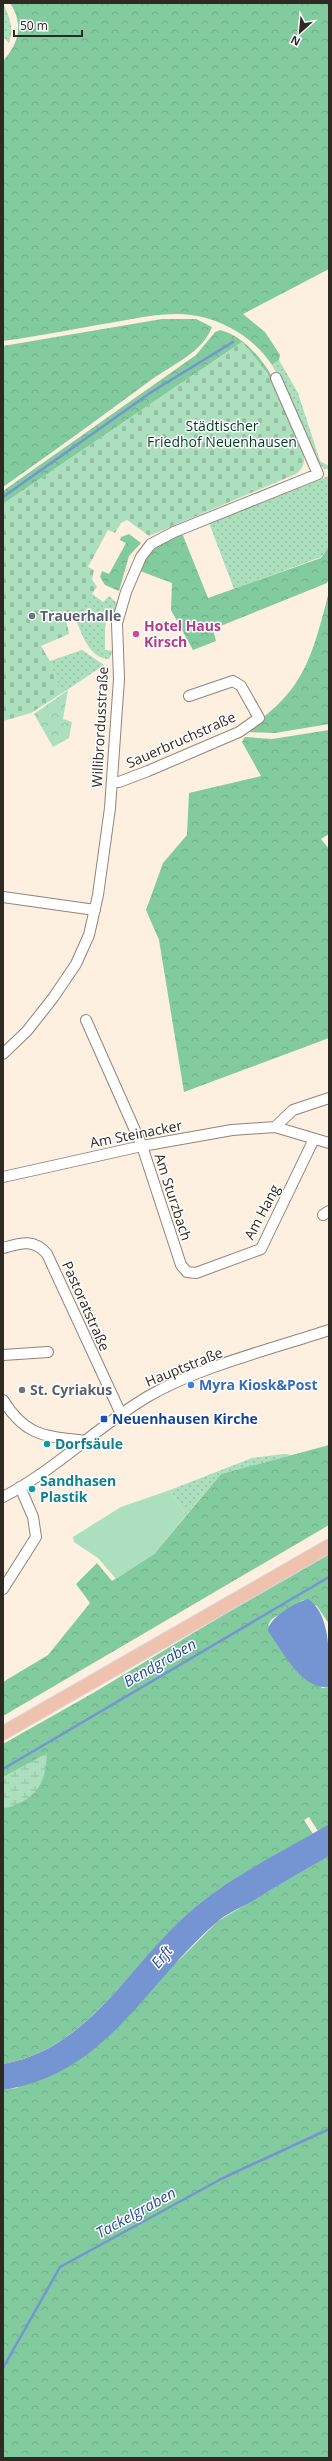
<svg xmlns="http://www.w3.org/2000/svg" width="332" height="2461" font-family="'Open Sans',sans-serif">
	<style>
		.grass { fill: url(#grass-dots) }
		.forest { fill: url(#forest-crowns) }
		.wetland { fill: url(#wetland-marsh) }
		.cemetery { fill: url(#cemetery-stones) }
		.park { fill: url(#park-crowns) }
		.garden { fill: #abdfbe }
		.water { fill: #7595d2 }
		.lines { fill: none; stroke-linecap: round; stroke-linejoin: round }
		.stream { stroke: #7595d2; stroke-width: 2.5 }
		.minor-casing { stroke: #918576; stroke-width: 12 }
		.major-casing { stroke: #d9d8d7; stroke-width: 15 }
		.minor { stroke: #fff; stroke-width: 10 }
		.major { stroke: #efc1af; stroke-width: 13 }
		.worship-dot { fill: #6b7280; stroke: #fff; stroke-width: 1.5 }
		.hotel-dot { fill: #d1479c; stroke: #fff; stroke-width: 1.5 }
		.shop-dot { fill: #3f7fe0; stroke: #fff; stroke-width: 1.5 }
		.transit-dot { fill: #1a4fb4; stroke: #fff; stroke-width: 1.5 }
		.culture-dot { fill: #0f9aa8; stroke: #fff; stroke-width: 1.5 }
		.labels { text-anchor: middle; stroke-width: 3; stroke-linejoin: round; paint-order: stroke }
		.park-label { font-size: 14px; fill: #003c20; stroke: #fff }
		.worship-label { font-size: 14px; font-weight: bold; fill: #5b616d; stroke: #fff; text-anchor: start }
		.hotel-label { font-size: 14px; font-weight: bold; fill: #b23c85; stroke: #fff; text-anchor: start }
		.street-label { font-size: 14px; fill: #2e2923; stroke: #fff }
		.shop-label { font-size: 14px; font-weight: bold; fill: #366cbe; stroke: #fff; text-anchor: start }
		.transit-label { font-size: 14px; font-weight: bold; fill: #164399; stroke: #fff; text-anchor: start }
		.culture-label { font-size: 14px; font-weight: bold; fill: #0d838f; stroke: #fff; text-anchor: start }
		.water-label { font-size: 15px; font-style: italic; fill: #284d96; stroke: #fff }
	</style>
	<defs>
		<pattern id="grass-dots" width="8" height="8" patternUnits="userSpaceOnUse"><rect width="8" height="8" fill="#abdfbe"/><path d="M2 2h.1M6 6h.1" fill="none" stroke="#93bfa3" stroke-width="1.8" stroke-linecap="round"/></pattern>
		<pattern id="forest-crowns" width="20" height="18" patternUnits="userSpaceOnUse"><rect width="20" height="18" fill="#81cb9e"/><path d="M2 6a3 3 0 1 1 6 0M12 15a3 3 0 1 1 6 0" fill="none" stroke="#70ae88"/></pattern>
		<pattern id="wetland-marsh" width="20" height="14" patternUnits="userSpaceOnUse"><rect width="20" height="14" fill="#abdfbe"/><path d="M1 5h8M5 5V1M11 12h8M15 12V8" fill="none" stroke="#93bfa3"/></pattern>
		<pattern id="cemetery-stones" width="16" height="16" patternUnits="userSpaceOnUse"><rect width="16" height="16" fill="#abdfbe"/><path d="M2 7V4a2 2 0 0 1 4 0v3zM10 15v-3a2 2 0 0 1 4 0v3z" fill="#93bfa3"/></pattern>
		<pattern id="park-crowns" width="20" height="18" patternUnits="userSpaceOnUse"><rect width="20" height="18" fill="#abdfbe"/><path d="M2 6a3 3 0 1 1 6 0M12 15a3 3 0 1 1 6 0" fill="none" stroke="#93bfa3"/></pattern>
	</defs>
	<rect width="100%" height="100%" fill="#fef0e0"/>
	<path class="grass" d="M 4,5 C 10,18 14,29 9,43 L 3,37 Z
		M 279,360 L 298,393 L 320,461 L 329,466 L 329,469 L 324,469 L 318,462 L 284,386 L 272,365 Z
		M 329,476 L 329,546 L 321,557 L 234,589 L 209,523 Z
		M 91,593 L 103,602 L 109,596 L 117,603 L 116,612 L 109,610 L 105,628 L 105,650 L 113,651 L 109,659 C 89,659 81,632 75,617 Z
		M 82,650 L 104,665 L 67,690 L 60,690 L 50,661 Z
		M 284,1454 L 292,1455 L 221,1474 L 186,1515 L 170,1490 L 252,1458 Z"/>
	<path class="forest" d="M 10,3 L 329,3 L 329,269 L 243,314 L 265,332 L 280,355 L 279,360 L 272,365 C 254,338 223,319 191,315 C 168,312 144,317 121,321 C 82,327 42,336 3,341 L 3,61 C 19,43 24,24 10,3 Z
		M 162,319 L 196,319 L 212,327 C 202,353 173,364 151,380 C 102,416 53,452 3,487 L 3,346 Z
		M 220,330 C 250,337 280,380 284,409 L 267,373 L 242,342 L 3,504 L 3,491 L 196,355 L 215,332 Z
		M 182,533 L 208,598 L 321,558 L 329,546 L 329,576 L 327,583 L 213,629 L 216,641 L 193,650 L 171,610 L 172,583 L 140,571 C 150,550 161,542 182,533 Z
		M 129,534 L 141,543 L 129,556 L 119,591 L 105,585 L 100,577 L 102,571 L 109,574 L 126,543 L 120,540 L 121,537 Z
		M 329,592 L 329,724 L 275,733 L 245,732 L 245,730 C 305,692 312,656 329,592 Z
		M 329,730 L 329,834 L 321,839 L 329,849 L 329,1038 L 184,1092 L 159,940 L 146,910 L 163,863 L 187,835 L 189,793 L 261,776 L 242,742 L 245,737 L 272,739 Z
		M 329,1445 L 329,1525 L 3,1716 L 3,1682 L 48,1655 L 90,1603 L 76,1584 L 97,1563 L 112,1581 L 154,1554 L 221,1474 Z
		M 329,1552 L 329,1624 L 317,1606 L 303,1600 L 272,1619 L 268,1625 L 322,1688 L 329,1687 L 329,1824 L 318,1831 L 309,1817 L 304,1820 L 313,1834 C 275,1856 233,1876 199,1904 C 133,1957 93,2048 3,2064 L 3,1744 L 93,1693 Z
		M 328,1856 L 329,2458 L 3,2458 L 3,2090 L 17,2088 L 179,1960 L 218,1921 Z"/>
	<path class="wetland" d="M 47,1753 C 46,1786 35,1800 3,1809 L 3,1777 Z"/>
	<path class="cemetery" d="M 242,342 C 251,352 260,362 267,374 C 275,387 307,449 304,462 C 303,467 300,471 296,474 L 149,536 L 127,520 L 121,523 L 115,533 L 108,530 L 88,567 L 94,570 L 92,579 L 97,587 L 75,617 L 66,619 L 69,634 L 41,646 L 50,661 L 60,690 L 67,690 L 31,713 L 3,721 L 3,504 Z"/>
	<path class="park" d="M 68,690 L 63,719 L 72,722 L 69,738 L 53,747 L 34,714 Z"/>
	<path class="garden" d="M 170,1490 L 186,1515 L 154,1554 L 116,1579 L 98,1558 L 74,1542 L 73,1537 L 121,1507 Z"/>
	<path class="water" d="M 308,1599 C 332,1615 329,1659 329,1687 C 301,1690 282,1650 268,1631 C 268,1618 296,1602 308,1599 Z
		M 329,1824 L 329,1856 C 303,1871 277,1886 251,1902 C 240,1908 226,1914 217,1922 C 145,1984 107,2074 3,2090 L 3,2064 C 94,2048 132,1957 199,1904 C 235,1874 288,1849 329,1824 Z"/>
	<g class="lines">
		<path class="stream" d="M 3,497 L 153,391 L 233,342
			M 3,1769 L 329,1577
			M 3,2368 L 60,2267 L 223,2178 L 329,2129"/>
		<g class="minor-casing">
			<path id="minor" d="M 112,782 L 119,782 L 148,771 L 239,732 L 259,718 L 241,686 L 233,681 L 189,696
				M 3,897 L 95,910
				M 86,1020 L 142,1146 L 181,1265 L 187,1272 L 196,1273 L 261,1249 L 314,1139
				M 3,1054 L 27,1031 L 53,998 L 76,964 L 89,935 L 98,895 L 110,808 L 119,679 L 117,623 L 126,592 L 141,557 L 151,544 L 174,532 L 318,474 L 276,378
				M 275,1127 L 293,1110 L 329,1098
				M 3,1177 L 142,1146 L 232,1130 L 275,1127 L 329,1143
				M 323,1215 L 329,1211
				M 3,1248 C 20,1243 34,1238 47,1254 L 121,1414
				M 3,1355 L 48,1352
				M 3,1400 C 26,1437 45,1436 86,1441
				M 3,1497 C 55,1470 97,1427 147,1397 C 198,1367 272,1349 329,1330
				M 3,1589 L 36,1537 L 33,1517 L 20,1487"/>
		</g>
		<g class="major-casing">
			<path id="major" d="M 3,1733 L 329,1546"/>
		</g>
		<use href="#minor" class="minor"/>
		<use href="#major" class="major"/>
	</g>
	<g class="worship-dot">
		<circle cx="32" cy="616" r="4"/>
		<circle cx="22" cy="1390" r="4"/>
	</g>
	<circle class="hotel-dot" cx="136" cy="634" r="4"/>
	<circle class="shop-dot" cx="191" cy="1385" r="4"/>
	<rect class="transit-dot" x="100" y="1415" width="8" height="8" rx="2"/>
	<g class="culture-dot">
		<circle cx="47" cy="1444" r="4"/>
		<circle cx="32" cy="1489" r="4"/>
	</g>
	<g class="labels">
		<g class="park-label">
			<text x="222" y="431">Städtischer<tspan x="222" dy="16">Friedhof Neuenhausen</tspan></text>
		</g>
		<g class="worship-label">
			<text x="40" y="621">Trauerhalle</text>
			<text x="30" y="1395">St. Cyriakus</text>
		</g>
		<g class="hotel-label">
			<text x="144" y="631">Hotel Haus<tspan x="144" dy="16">Kirsch</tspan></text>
		</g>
		<g class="street-label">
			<text transform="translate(100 727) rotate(-87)" y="5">Willibrordusstraße</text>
			<text transform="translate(181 740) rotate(-24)" y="5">Sauerbruchstraße</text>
			<text transform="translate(136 1134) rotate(-11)" y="5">Am Steinacker</text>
			<text transform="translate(173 1197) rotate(72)" y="5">Am Sturzbach</text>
			<text transform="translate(262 1212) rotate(-62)" y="5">Am Hang</text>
			<text transform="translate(86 1306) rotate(66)" y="5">Pastoratstraße</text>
			<text transform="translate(184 1367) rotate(-22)" y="5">Hauptstraße</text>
		</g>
		<g class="shop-label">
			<text x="199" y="1390">Myra Kiosk&amp;Post</text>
		</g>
		<g class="transit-label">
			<text x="112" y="1424">Neuenhausen Kirche</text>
		</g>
		<g class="culture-label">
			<text x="55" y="1449">Dorfsäule</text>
			<text x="40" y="1486">Sandhasen<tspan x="40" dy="16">Plastik</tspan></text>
		</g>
		<g class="water-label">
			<text transform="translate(160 1663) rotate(-30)" y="5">Bendgraben</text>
			<text transform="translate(162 1957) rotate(-51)" y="5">Erft</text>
			<text transform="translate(136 2213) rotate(-29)" y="5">Tackelgraben</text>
		</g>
	</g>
	<rect width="332" height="2461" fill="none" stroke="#2e2923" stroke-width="8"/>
	<g transform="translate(300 32) rotate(207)" stroke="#ffffff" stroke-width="3" paint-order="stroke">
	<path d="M0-3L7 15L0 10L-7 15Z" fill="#2e2923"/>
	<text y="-6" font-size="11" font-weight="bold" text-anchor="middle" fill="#2e2923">N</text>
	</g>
	<path d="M14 30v6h68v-6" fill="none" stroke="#2e2923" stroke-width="2"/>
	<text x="20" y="30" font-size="12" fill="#2e2923" stroke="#ffffff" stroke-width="3" paint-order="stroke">50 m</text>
</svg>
